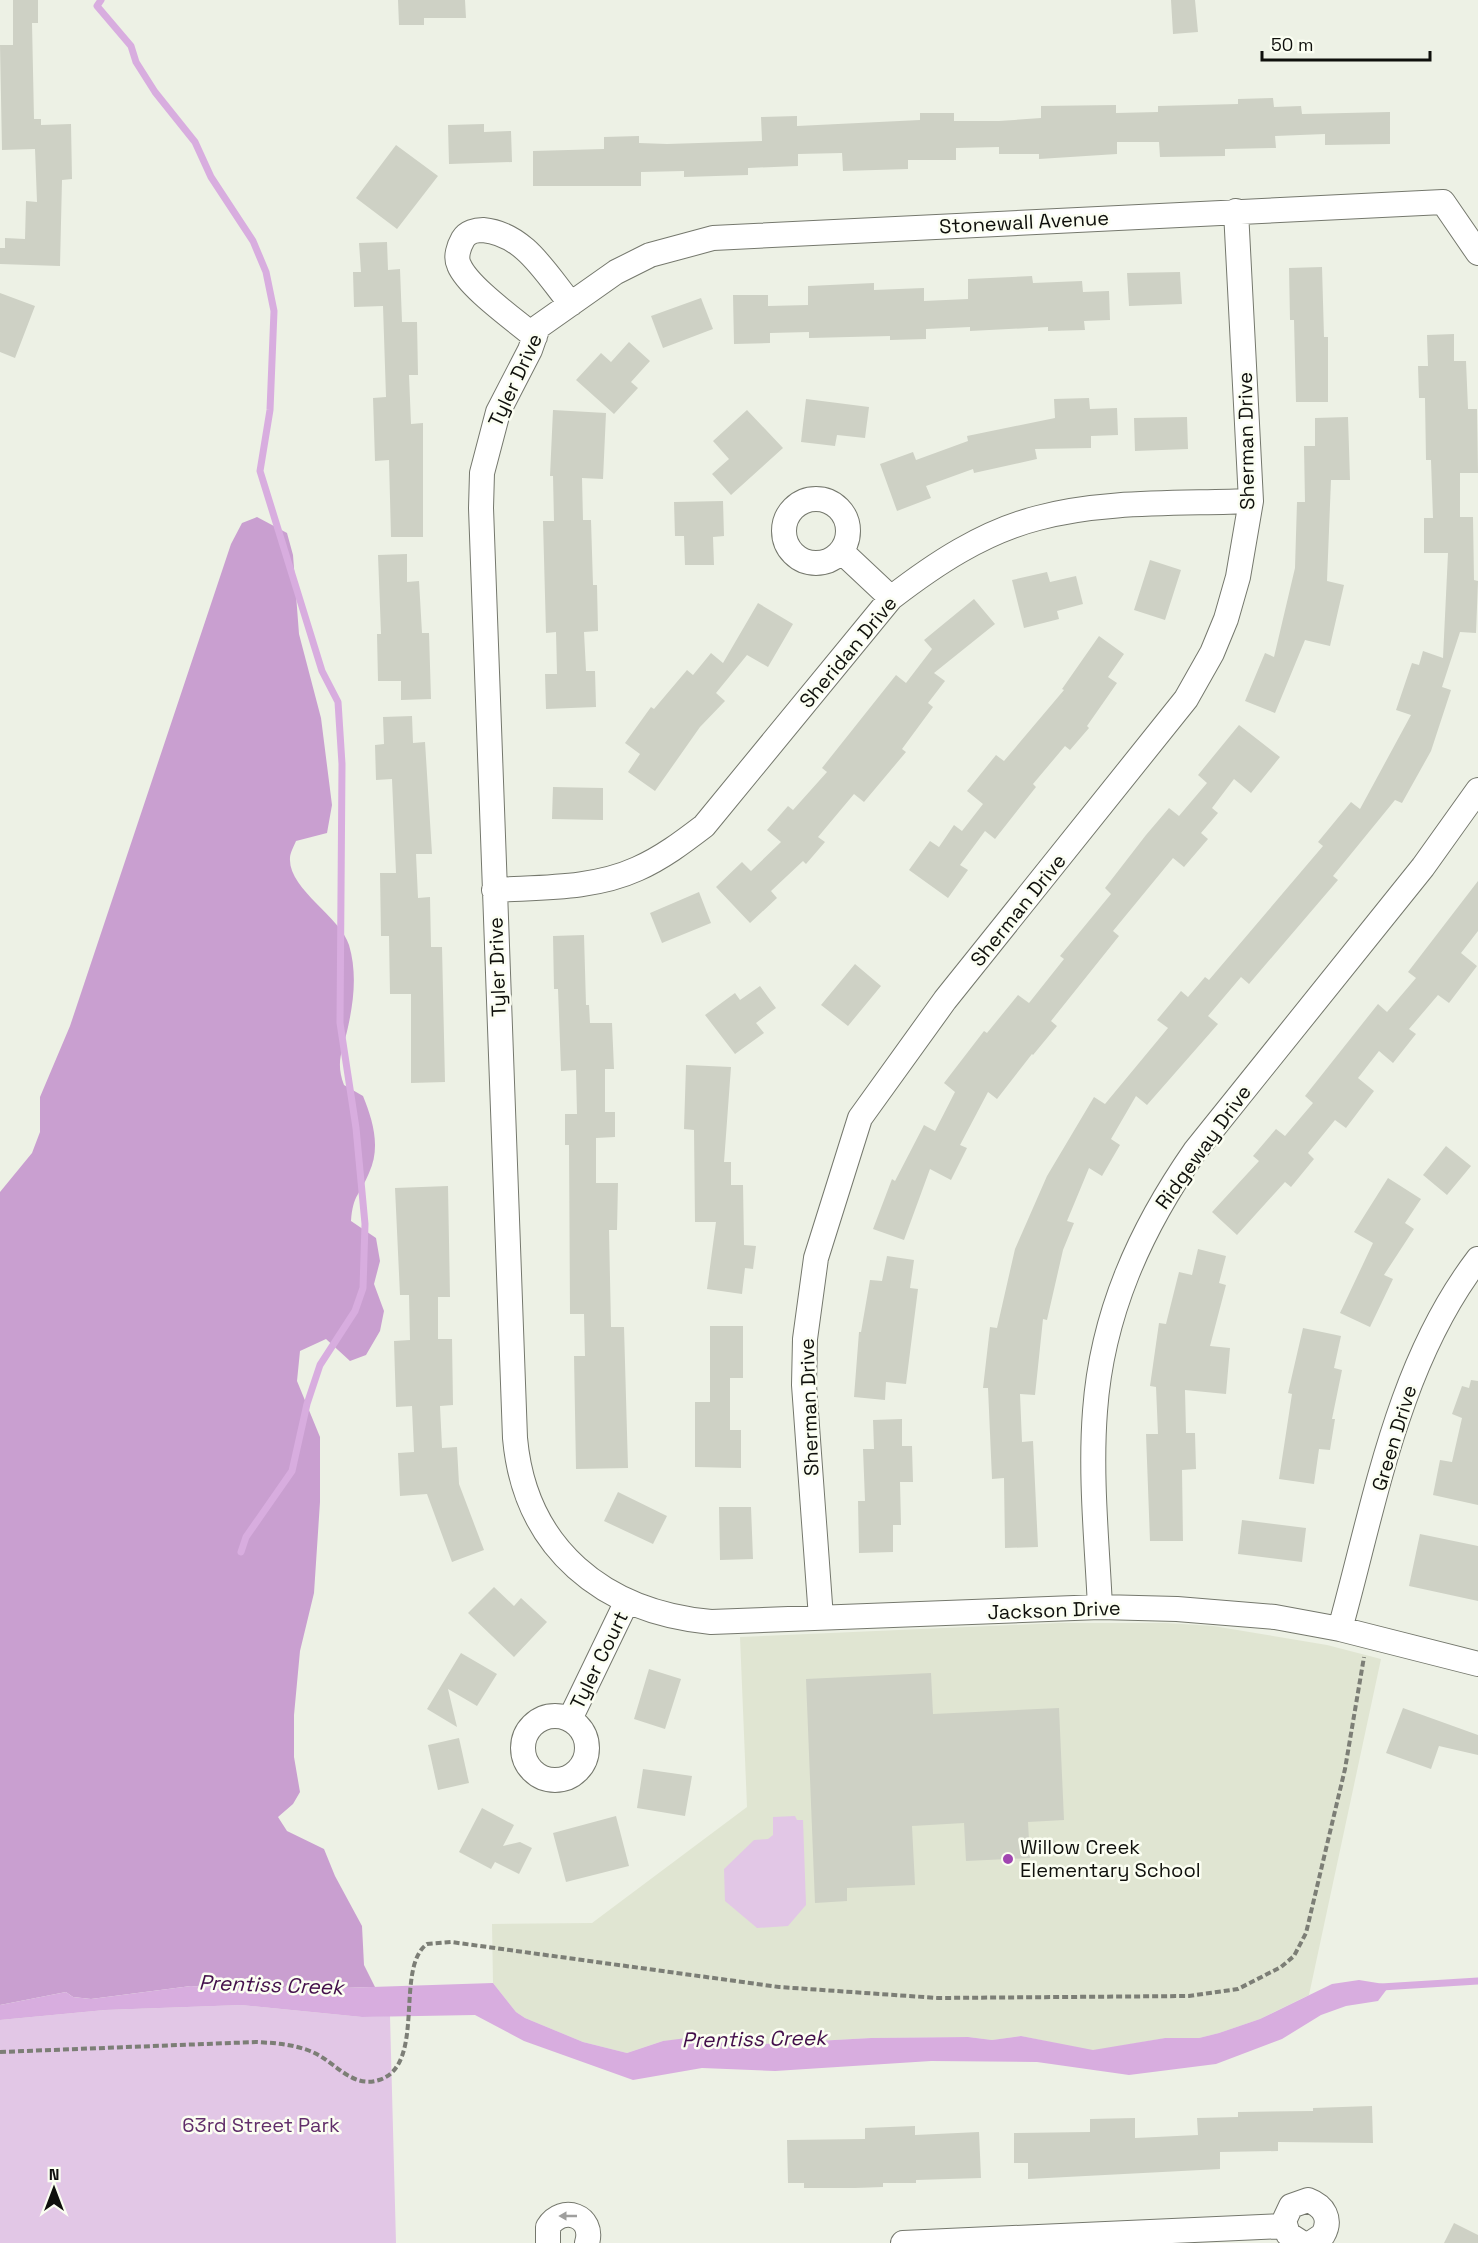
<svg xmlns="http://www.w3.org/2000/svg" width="1478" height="2243" font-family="'Space Grotesk',sans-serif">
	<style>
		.built { fill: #e0e5d2 }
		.green { fill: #e2c7e6 }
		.forest { fill: #c99fd0 }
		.water { fill: #d8addf }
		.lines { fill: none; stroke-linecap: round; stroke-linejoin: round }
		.stream { stroke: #d8addf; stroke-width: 7 }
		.building { fill: #ced1c5 }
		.minor-casing { stroke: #75786d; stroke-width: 26 }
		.path { stroke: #7c7e76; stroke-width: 4; stroke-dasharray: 6 3; stroke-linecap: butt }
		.minor { stroke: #fff; stroke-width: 24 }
		.oneway { fill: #9f9f9e }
		.poi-dot { fill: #a146b1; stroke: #fbfef2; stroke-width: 2 }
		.labels { text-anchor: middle; stroke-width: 5; stroke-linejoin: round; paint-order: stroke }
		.street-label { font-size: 20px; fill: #0f100c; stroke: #fbfef2 }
		.poi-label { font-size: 20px; fill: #0f100c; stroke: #fbfef2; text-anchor: start }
		.park-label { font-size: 20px; fill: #612e6a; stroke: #fbfef2 }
		.water-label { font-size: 21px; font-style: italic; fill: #430f4b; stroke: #fbfef2 }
	</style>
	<rect width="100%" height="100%" fill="#edf1e5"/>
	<path class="built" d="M 1059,1623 L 1166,1623 L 1213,1626 L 1327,1645 L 1381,1659 L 1309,1995 L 1260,2019 L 1219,2033 L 1199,2038 L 1165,2038 L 1093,2051 L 1021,2036 L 992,2040 L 968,2037 L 871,2038 L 745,2045 L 713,2040 L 663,2041 L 627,2053 L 583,2042 L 525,2018 L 516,2012 L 493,1983 L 492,1924 L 592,1923 L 747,1807 L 740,1637 Z"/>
	<path class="green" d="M 795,1816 L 797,1820 L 803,1820 L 806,1905 L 788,1926 L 757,1928 L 725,1901 L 724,1869 L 754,1840 L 768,1839 L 773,1835 L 773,1817 Z
		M 241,2005 L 362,2017 L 390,2016 L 396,2243 L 0,2243 L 0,2020 L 105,2010 Z"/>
	<path class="forest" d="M 257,517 L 287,533 L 293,555 L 299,634 L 321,718 L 332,805 L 327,833 L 296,841 C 294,846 290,853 290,858 C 288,889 341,917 349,945 C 357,972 354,1000 348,1027 C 343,1051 335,1061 344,1085 L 363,1096 C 373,1121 381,1147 369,1173 C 360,1195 353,1194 351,1221 L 376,1238 L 380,1261 L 374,1284 L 384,1311 L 380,1331 L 366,1355 L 350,1361 L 326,1339 L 300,1351 L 297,1381 L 320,1437 L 320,1502 L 314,1593 L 300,1651 L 294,1715 L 294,1757 L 300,1792 L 293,1804 L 278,1817 L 287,1831 L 324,1849 L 335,1876 L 362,1926 L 364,1965 L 375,1987 L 341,1988 L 320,1993 L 291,1983 L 284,1988 L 227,1989 L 191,1986 L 91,1999 L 73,1997 L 66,1992 L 0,2005 L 0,1192 L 32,1153 L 40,1132 L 40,1097 L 70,1026 L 231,544 L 242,523 Z"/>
	<path class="water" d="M 299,1979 L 305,1981 L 307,1988 L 320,1993 L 341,1988 L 493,1983 L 516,2012 L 525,2018 L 583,2042 L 627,2053 L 663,2041 L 687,2038 L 745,2045 L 871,2038 L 968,2037 L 992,2040 L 1021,2036 L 1093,2050 L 1165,2038 L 1199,2038 L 1219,2033 L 1260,2019 L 1332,1984 L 1359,1980 L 1390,1985 L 1378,2001 L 1346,2006 L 1321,2015 L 1282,2039 L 1216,2064 L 1129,2075 L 1037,2062 L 931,2061 L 775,2071 L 702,2068 L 633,2080 L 524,2041 L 475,2015 L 362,2017 L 241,2005 L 105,2010 L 0,2020 L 0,2005 L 66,1992 L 73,1997 L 91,1999 L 191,1986 L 227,1989 L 284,1988 Z"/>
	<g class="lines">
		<path class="stream" d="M 101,0 L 97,6 L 131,46 L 136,62 L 155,92 L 195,142 L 211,177 L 253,241 L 266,272 L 274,311 L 270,410 L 260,471 L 322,671 L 338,702 L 342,764 L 340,1023 L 356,1128 L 365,1224 L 363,1288 L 355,1311 L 320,1365 L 307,1404 L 292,1471 L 246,1537 L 241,1552
			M 1381,1987 L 1478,1981"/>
	</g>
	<path class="building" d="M 13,0 L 38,0 L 38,23 L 32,23 L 34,119 L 41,119 L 41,125 L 71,124 L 72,179 L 62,180 L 60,266 L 0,264 L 0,248 L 5,248 L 5,238 L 25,239 L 26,201 L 37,202 L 35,149 L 2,150 L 0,45 L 13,45 Z
		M 398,0 L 465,0 L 466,18 L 424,18 L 424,25 L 399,25 Z
		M 1171,0 L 1195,0 L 1198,32 L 1173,34 Z
		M 1273,98 L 1274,107 L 1301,106 L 1302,114 L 1390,112 L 1390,144 L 1325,145 L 1325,134 L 1275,136 L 1276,148 L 1225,149 L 1225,156 L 1160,157 L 1159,142 L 1117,142 L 1117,154 L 1039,159 L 1039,154 L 999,154 L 999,147 L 956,148 L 956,160 L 908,160 L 908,169 L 843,171 L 842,153 L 798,154 L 798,166 L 748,168 L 748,175 L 684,177 L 684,171 L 641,172 L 641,186 L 533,186 L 533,151 L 604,149 L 604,137 L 639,136 L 639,143 L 667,144 L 762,141 L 761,117 L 797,116 L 797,126 L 920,120 L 920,113 L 954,113 L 954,121 L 999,121 L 1041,118 L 1041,106 L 1116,105 L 1116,113 L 1158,112 L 1158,106 L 1238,104 L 1238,99 Z
		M 484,124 L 484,132 L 511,131 L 512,162 L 449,164 L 448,125 Z
		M 396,145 L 438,176 L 397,229 L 356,198 Z
		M 387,242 L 388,270 L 400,269 L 402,322 L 417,322 L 418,375 L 409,375 L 411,424 L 423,423 L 423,537 L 391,537 L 389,460 L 375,461 L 373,398 L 386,397 L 383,306 L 354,307 L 353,272 L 361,272 L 359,243 Z
		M 1322,267 L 1324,337 L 1328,337 L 1328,402 L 1296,402 L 1294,320 L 1290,320 L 1289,268 Z
		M 1180,272 L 1182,304 L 1129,306 L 1127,273 Z
		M 1032,276 L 1033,283 L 1082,281 L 1083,292 L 1109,291 L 1110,320 L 1084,321 L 1085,330 L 1048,331 L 1048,327 L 970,331 L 970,327 L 926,329 L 926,339 L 890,340 L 890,336 L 809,338 L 809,332 L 770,333 L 770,343 L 734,344 L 733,295 L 768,295 L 768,306 L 808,305 L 808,286 L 874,283 L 874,290 L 924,288 L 924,301 L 968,299 L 968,279 Z
		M 0,293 L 35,306 L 15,358 L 0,352 Z
		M 701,298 L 713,329 L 663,348 L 651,316 Z
		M 1454,334 L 1454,361 L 1466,361 L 1468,409 L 1477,409 L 1478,473 L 1460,473 L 1460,517 L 1473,517 L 1474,580 L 1478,581 L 1476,633 L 1460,632 L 1442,687 L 1451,690 L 1431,751 L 1402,803 L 1395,800 L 1333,876 L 1338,880 L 1249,984 L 1241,977 L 1208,1016 L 1218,1024 L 1147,1105 L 1136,1096 L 1111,1139 L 1120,1145 L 1102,1176 L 1089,1168 L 1067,1221 L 1074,1223 L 1063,1250 L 1047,1320 L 1043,1319 L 1035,1395 L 1020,1394 L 1022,1442 L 1033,1441 L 1038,1547 L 1005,1548 L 1004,1478 L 992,1479 L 988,1388 L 983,1388 L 990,1327 L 997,1328 L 1015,1249 L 1047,1176 L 1094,1097 L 1105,1104 L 1168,1028 L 1157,1020 L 1181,991 L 1188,997 L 1205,977 L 1209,980 L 1323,846 L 1318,842 L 1351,802 L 1360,809 L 1411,715 L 1396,710 L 1412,663 L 1419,665 L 1423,651 L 1443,658 L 1448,553 L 1424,553 L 1424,518 L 1433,518 L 1431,460 L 1426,460 L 1425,398 L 1419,398 L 1418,366 L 1428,366 L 1427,335 Z
		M 629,342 L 650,361 L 631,382 L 638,388 L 614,414 L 576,380 L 601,353 L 611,362 Z
		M 1089,398 L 1090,409 L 1117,408 L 1118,435 L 1091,436 L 1091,448 L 1035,449 L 1037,459 L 974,473 L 973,469 L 926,486 L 931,498 L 897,511 L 880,464 L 913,452 L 916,460 L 968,441 L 967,436 L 1055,418 L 1054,399 Z
		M 806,399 L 869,407 L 865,438 L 837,435 L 835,446 L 801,442 Z
		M 553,410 L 606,413 L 603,479 L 582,478 L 583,520 L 591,520 L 593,585 L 597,585 L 598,631 L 584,632 L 586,671 L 595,671 L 596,707 L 546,709 L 545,674 L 557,674 L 556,632 L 546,633 L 543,521 L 554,521 L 553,476 L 550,476 Z
		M 747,410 L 783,448 L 731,495 L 712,474 L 729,459 L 713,441 Z
		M 1187,417 L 1188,449 L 1135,451 L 1134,418 Z
		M 1348,417 L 1350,480 L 1331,480 L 1327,581 L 1344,585 L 1330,646 L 1305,640 L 1275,713 L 1245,701 L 1265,653 L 1274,657 L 1295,568 L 1297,502 L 1305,502 L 1304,446 L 1315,446 L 1315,418 Z
		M 723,501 L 724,536 L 713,537 L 714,565 L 685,565 L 684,536 L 675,536 L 674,502 Z
		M 407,554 L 407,582 L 419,581 L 422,633 L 429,633 L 431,699 L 401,700 L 401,681 L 378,681 L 377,634 L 381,634 L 378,555 Z
		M 1150,560 L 1181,570 L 1165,620 L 1134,610 Z
		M 1047,572 L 1050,582 L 1076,576 L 1083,604 L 1057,611 L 1059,619 L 1024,628 L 1012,580 Z
		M 974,599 L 995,624 L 934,673 L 945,681 L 928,703 L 933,707 L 902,749 L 906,752 L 864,802 L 854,794 L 818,837 L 825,842 L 806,864 L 803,861 L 771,891 L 777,898 L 750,923 L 716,887 L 742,862 L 751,871 L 781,842 L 767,830 L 788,806 L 793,810 L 827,772 L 822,768 L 896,675 L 906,683 L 932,649 L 924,640 Z
		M 758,603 L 793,624 L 768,667 L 747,655 L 716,693 L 725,701 L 700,727 L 655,791 L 628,772 L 640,754 L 625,743 L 651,707 L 654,709 L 687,670 L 693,675 L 711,653 L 723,663 Z
		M 1099,636 L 1124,654 L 1108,677 L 1117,683 L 1087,726 L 1089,728 L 1070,750 L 1065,746 L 1033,784 L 1036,787 L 995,839 L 985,831 L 960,865 L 968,870 L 948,898 L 909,870 L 930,841 L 939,847 L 954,825 L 962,831 L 983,804 L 967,791 L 996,755 L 1004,761 L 1064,690 L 1062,689 Z
		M 412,716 L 413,743 L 425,742 L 432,854 L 416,854 L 418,898 L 430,897 L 431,947 L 442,947 L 445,1082 L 411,1083 L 411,994 L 390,994 L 389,936 L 381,936 L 380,873 L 396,873 L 392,779 L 376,780 L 375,745 L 384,744 L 383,717 Z
		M 1239,725 L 1280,757 L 1251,793 L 1234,779 L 1212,808 L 1218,813 L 1201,833 L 1208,839 L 1184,867 L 1173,858 L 1113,931 L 1119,936 L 1051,1021 L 1057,1026 L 1033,1055 L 1032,1054 L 997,1099 L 988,1092 L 960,1145 L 967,1148 L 951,1180 L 930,1169 L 904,1240 L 873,1229 L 892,1179 L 895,1181 L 924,1125 L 935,1131 L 955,1092 L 944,1083 L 984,1031 L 987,1033 L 1018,995 L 1029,1003 L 1064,959 L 1060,956 L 1111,894 L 1105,888 L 1146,835 L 1169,808 L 1179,816 L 1207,783 L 1198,775 Z
		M 553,787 L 603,788 L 603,820 L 552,819 Z
		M 1478,881 L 1478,931 L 1461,953 L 1477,966 L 1449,1003 L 1438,995 L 1409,1029 L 1416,1034 L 1393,1063 L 1379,1051 L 1358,1078 L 1374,1091 L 1346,1128 L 1335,1120 L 1308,1153 L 1314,1159 L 1291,1187 L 1285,1182 L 1237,1235 L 1212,1212 L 1259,1161 L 1253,1156 L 1276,1129 L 1285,1136 L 1313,1103 L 1305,1096 L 1378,1004 L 1387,1012 L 1416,978 L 1408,972 Z
		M 699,892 L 711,923 L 662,943 L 650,913 Z
		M 584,935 L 586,1005 L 589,1005 L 590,1023 L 612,1023 L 614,1069 L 605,1069 L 605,1112 L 615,1112 L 615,1137 L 596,1138 L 596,1183 L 618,1183 L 617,1230 L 609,1230 L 611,1327 L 624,1327 L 628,1468 L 576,1469 L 574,1356 L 585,1356 L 584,1314 L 570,1314 L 569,1145 L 565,1145 L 565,1114 L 577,1114 L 576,1070 L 561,1071 L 558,989 L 554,989 L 553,936 Z
		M 855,964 L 881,986 L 848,1026 L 821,1005 Z
		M 760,986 L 776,1008 L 756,1023 L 764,1033 L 735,1054 L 705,1015 L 735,993 L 740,1000 Z
		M 686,1065 L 731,1067 L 724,1162 L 731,1162 L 731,1185 L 743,1185 L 744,1245 L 756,1246 L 753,1269 L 745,1268 L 742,1294 L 707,1289 L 716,1222 L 695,1222 L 694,1130 L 684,1129 Z
		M 1446,1146 L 1471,1166 L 1447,1195 L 1423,1175 Z
		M 1388,1178 L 1421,1199 L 1405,1223 L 1414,1229 L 1384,1275 L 1393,1279 L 1370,1327 L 1340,1313 L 1373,1243 L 1354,1232 Z
		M 448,1186 L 450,1297 L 438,1297 L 438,1339 L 452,1339 L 453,1405 L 440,1406 L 442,1448 L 457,1447 L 459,1484 L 484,1550 L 452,1562 L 427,1494 L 400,1496 L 398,1453 L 414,1452 L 412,1406 L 396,1407 L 394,1341 L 410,1340 L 409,1295 L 400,1295 L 395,1188 Z
		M 1198,1249 L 1226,1256 L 1219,1283 L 1226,1285 L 1210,1346 L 1230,1348 L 1226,1394 L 1185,1390 L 1186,1433 L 1195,1433 L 1196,1469 L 1182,1470 L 1183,1541 L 1150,1541 L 1146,1434 L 1158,1434 L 1156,1387 L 1150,1386 L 1159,1323 L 1166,1324 L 1179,1272 L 1192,1275 Z
		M 887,1256 L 914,1260 L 910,1288 L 918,1289 L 906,1384 L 886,1382 L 885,1400 L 854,1397 L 859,1332 L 861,1332 L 870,1280 L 882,1281 Z
		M 710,1326 L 743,1326 L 743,1378 L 730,1378 L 730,1430 L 741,1430 L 741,1468 L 695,1467 L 695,1402 L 710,1402 Z
		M 1303,1328 L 1341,1336 L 1334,1368 L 1342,1370 L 1332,1419 L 1335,1419 L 1330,1450 L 1319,1449 L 1314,1484 L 1279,1479 L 1292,1394 L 1288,1393 Z
		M 1471,1380 L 1478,1381 L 1478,1505 L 1433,1495 L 1440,1460 L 1452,1462 L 1462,1418 L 1452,1414 L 1462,1386 L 1469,1388 Z
		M 902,1419 L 902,1446 L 912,1446 L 913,1482 L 900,1482 L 901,1525 L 893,1525 L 893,1552 L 859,1553 L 858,1501 L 865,1501 L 863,1449 L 874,1449 L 873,1420 Z
		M 618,1492 L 667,1516 L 653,1544 L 604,1521 Z
		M 719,1507 L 751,1507 L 753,1559 L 720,1560 Z
		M 1242,1520 L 1306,1528 L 1302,1562 L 1238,1554 Z
		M 1420,1534 L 1478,1546 L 1478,1601 L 1409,1586 Z
		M 494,1587 L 514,1606 L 521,1598 L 547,1622 L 514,1657 L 468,1613 Z
		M 461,1653 L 497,1674 L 477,1706 L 448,1689 L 457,1727 L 427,1709 Z
		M 649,1669 L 681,1679 L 665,1729 L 634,1719 Z
		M 931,1673 L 933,1714 L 1059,1708 L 1064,1820 L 1028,1822 L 1030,1858 L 966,1861 L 964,1823 L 912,1826 L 915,1885 L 847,1888 L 847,1901 L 815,1903 L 806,1679 Z
		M 1403,1708 L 1478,1735 L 1478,1755 L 1439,1746 L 1431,1769 L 1386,1753 Z
		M 459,1738 L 469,1783 L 438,1790 L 428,1745 Z
		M 643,1769 L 692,1776 L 685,1816 L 637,1808 Z
		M 482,1808 L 514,1825 L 503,1846 L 520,1842 L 532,1848 L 519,1874 L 495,1862 L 491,1869 L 459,1852 Z
		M 616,1816 L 629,1866 L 566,1882 L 553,1833 Z
		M 1372,2106 L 1373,2143 L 1278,2142 L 1278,2151 L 1220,2152 L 1220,2169 L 1028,2179 L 1028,2163 L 1014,2163 L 1014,2133 L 1090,2132 L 1090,2119 L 1135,2118 L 1135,2138 L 1198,2135 L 1197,2118 L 1238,2117 L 1238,2112 L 1313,2111 L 1313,2108 Z
		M 915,2126 L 915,2135 L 979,2132 L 981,2178 L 916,2180 L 916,2183 L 883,2183 L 883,2187 L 855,2188 L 804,2188 L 804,2183 L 788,2183 L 787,2140 L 865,2139 L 865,2128 Z
		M 1454,2223 L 1478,2235 L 1478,2243 L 1444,2243 Z"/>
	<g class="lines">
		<g class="minor-casing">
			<path id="minor" d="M 1478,253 L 1443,202 L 713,238 L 650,255 L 616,272 L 538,327 L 530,350 L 498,412 L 482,473 L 481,508 L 515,1438 C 525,1549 604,1612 711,1622 L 1100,1607 L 1177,1609 L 1275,1617 L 1340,1629 L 1478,1664
				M 535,337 C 515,320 468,287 459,265 C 455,257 459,246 463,239 C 467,232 476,230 483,230 C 525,234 546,274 571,304
				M784 531a32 32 0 1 1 64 0a32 32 0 1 1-64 0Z
				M 842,552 L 891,598
				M 494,890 C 542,887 593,889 637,869 C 662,858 683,842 704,826 L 891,598 C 935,564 983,532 1038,518 C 1104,500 1182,504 1251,501
				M 1100,1607 C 1097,1543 1090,1476 1095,1411 C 1102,1314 1140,1230 1195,1151 L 1423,867 L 1478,790
				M 821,1618 L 804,1385 L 805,1339 L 816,1258 L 860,1118 L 945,1000 L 1186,699 L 1212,653 L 1226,619 L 1238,577 L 1251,501 L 1236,211
				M 1340,1629 C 1375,1503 1397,1365 1478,1259
				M523 1748a32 32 0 1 1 64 0a32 32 0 1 1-64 0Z
				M 570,1719 L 627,1601
				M 548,2243 L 548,2227 C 562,2204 595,2216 587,2243
				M 903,2243 L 1284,2226
				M 1302,2243 L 1288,2234 L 1284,2221 L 1291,2206 L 1308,2200 C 1324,2206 1332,2219 1323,2235 L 1311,2243"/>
		</g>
		<path class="path" d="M 0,2052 L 256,2042 C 275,2043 292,2044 310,2051 C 334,2060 351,2089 379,2080 C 427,2065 394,1968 427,1944 L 451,1942 L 779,1987 L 938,1998 L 1189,1996 L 1238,1989 L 1281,1967 L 1294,1956 L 1306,1933 L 1345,1769 L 1364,1657"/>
		<use href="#minor" class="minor"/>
	</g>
	<defs><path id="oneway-solid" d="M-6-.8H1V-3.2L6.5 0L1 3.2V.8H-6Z" transform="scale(1.5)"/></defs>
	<use class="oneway" href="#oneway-solid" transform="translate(568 2216) rotate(180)"/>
	<circle class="poi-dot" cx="1008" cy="1859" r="6"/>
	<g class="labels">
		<g class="street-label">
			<text transform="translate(1024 222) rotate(-3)" y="7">Stonewall Avenue</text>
			<text transform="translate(515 380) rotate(-65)" y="7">Tyler Drive</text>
			<text transform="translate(1246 441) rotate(-91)" y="7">Sherman Drive</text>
			<text transform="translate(848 652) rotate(-50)" y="7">Sheridan Drive</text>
			<text transform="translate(1018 910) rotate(-51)" y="7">Sherman Drive</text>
			<text transform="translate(497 967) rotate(-92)" y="7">Tyler Drive</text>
			<text transform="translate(1203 1147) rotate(-54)" y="7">Ridgeway Drive</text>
			<text transform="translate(809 1407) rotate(-92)" y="7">Sherman Drive</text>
			<text transform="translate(1394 1438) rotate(-73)" y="7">Green Drive</text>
			<text transform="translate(1054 1610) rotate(-2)" y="7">Jackson Drive</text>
			<text transform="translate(599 1660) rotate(-64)" y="7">Tyler Court</text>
		</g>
		<g class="poi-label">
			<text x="1020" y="1854">Willow Creek<tspan x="1020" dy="23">Elementary School</tspan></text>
		</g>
		<g class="park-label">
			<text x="261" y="2132">63rd Street Park</text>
		</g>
		<g class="water-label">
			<text transform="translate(271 1985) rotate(2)" y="7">Prentiss Creek</text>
			<text transform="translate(754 2039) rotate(-1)" y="7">Prentiss Creek</text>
		</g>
	</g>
	<g transform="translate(54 2189)" stroke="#fbfef2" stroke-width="4.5" paint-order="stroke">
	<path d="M0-4.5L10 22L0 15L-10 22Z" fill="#0f100c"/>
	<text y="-9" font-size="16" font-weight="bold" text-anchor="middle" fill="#0f100c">N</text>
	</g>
	<path d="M1262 51v9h168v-9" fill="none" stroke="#0f100c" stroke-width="3"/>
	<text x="1271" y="51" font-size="18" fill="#0f100c" stroke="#fbfef2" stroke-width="4.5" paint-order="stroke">50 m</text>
</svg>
